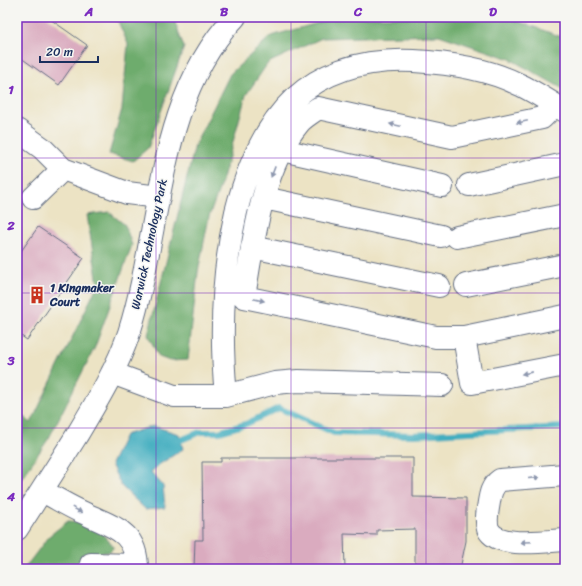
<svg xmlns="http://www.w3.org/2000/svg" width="582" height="586" font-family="Sriracha,sans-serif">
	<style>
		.forest { fill: #6eac6d; stroke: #446e66 }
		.water { fill: #42aec0; stroke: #2e6e8f }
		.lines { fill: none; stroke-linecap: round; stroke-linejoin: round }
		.stream { stroke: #42aec0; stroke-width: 6 }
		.building { fill: #daabbf }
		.minor-casing { stroke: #646e82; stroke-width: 24 }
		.minor { stroke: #fff; stroke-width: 22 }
		.oneway { fill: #8d97ae }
		.grid { fill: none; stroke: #7b2cbf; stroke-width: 1; stroke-opacity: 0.55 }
		.labels { text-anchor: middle; stroke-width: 3; stroke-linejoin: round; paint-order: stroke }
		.street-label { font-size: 12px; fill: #1b2f5e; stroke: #f6f6f2 }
		.poi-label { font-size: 12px; font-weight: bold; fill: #1b2f5e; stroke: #f6f6f2; text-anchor: start }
		.neatline { fill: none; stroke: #7b2cbf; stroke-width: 1.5 }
		.grid-label { font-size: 13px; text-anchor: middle; font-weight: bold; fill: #7b2cbf }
	</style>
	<rect width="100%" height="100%" fill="#f6f6f2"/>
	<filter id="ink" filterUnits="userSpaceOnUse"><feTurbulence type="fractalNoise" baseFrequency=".025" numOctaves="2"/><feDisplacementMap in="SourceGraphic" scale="8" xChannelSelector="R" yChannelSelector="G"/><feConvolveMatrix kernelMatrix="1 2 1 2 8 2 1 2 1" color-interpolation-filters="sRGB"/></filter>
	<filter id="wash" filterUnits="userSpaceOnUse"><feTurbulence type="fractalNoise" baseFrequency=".012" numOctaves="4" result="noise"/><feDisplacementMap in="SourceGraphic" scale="16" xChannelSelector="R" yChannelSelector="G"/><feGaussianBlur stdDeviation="0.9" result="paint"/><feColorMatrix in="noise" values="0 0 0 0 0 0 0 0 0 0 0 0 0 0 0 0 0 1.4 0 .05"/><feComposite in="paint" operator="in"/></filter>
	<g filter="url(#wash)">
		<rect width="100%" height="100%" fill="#ece3c4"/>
		<path class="forest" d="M 116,17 L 173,17 L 184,47 L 148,148 L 133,161 L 109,154 L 122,109 L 128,44 Z
			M 332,17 L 506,17 L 565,38 L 565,90 L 510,59 L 439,35 L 322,38 L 268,63 L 246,95 L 223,178 L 209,217 L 198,272 L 188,360 L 170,361 L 159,357 L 148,335 L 195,145 L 230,74 L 271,36 L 325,21 Z
			M 109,212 L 125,225 L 132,245 L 95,347 L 49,438 L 17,485 L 17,411 L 31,423 L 98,284 L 87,215 Z
			M 68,521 C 92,522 99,529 114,547 L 109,552 L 82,554 L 81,569 L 24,569 L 49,536 Z"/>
		<path class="water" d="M 153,426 L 179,434 L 183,449 L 160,464 L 151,472 L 163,486 L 165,507 L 145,509 L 121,486 L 111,464 L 125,435 Z"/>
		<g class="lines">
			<path class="stream" d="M 181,440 L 200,432 L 219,432 L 246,424 L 279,408 L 334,433 L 413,435 L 565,427"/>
		</g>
		<g id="blocks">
			<path class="building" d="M 17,17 L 47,17 L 87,45 L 59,85 L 17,55 Z
				M 38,227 L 84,258 L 27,340 L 17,333 L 17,257 Z
				M 221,458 L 413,458 L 413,497 L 466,498 L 466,541 L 460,569 L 415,569 L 415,529 L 377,530 L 377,535 L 344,534 L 345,569 L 194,569 L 195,540 L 203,540 L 202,462 L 221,462 Z"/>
		</g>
	</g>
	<g filter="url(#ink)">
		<use href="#blocks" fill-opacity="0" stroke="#646e82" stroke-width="1"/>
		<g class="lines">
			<g class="minor-casing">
				<path id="minor" d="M 555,105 L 542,118 L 452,137 L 318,108 C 312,113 304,117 299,123 C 262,167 253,242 244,297 L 436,337 L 464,337 L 565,316
					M 17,130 L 42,148 L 63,169 L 127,193 L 159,197
					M 282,150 L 442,186
					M 469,185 L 565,164
					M 33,198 L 63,169
					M 264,198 L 441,236
					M 457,237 L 565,215
					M 252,247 L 439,286
					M 466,285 L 565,265
					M 464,337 L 472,383 L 565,365
					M 112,373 L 174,396 L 226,396
					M 442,385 L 298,381 L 275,383 L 226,396 C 220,334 222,273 236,212 C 260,116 308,56 414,61 C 449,63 486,68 518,84 C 534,91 550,102 565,111
					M 565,475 L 500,480 C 490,487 490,497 488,508 C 487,514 486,523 488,529 C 497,549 546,541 565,540
					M 42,491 C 56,498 70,507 84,513 C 112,527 137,530 137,569
					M 17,529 C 37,498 57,467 77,435 C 96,403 117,369 129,333 C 162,229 156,100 235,17
					M 91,569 L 91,564 L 137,565"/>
			</g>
			<use href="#minor" class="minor"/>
		</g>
		<defs><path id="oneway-solid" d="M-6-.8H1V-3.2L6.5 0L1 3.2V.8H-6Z"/></defs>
		<g class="oneway">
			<use href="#oneway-solid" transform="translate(522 122) rotate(168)"/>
			<use href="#oneway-solid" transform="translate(395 125) rotate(-168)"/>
			<use href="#oneway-solid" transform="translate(273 172) rotate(111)"/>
			<use href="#oneway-solid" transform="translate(259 300) rotate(12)"/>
			<use href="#oneway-solid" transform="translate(527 373) rotate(169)"/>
			<use href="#oneway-solid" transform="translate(534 478) rotate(-5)"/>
			<use href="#oneway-solid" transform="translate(77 510) rotate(29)"/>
			<use href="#oneway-solid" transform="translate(526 542) rotate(178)"/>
		</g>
	</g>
	<path class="grid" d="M 156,17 L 156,569M 291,17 L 291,569M 426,17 L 426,569M 17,158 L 565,158M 17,293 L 565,293M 17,428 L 565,428"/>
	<defs>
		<g id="building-bare" transform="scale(1.38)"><path d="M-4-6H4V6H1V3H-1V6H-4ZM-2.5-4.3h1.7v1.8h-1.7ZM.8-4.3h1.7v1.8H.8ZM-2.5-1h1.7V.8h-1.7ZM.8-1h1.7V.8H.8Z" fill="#c8321e" stroke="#f6f6f2" stroke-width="2.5" paint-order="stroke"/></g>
	</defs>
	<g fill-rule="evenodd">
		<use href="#building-bare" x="37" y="295"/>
	</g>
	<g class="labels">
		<g class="street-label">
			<text transform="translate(149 244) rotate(-78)" y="4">Warwick Technology Park</text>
		</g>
		<g class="poi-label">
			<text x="50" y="292">1 Kingmaker<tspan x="50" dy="14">Court</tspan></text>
		</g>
	</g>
	<rect width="582" height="586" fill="none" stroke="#f6f6f2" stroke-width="44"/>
	<path d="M40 56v6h58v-6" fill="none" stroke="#1b2f5e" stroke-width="2"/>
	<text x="46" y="56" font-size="12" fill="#1b2f5e" stroke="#f6f6f2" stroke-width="3" paint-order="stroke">20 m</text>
	<rect x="22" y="22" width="538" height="542" class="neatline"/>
	<g class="grid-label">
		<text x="89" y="16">A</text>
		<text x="224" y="16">B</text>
		<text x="358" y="16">C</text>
		<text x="493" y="16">D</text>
		<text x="11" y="94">1</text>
		<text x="11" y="230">2</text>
		<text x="11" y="365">3</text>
		<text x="11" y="501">4</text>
	</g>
</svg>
